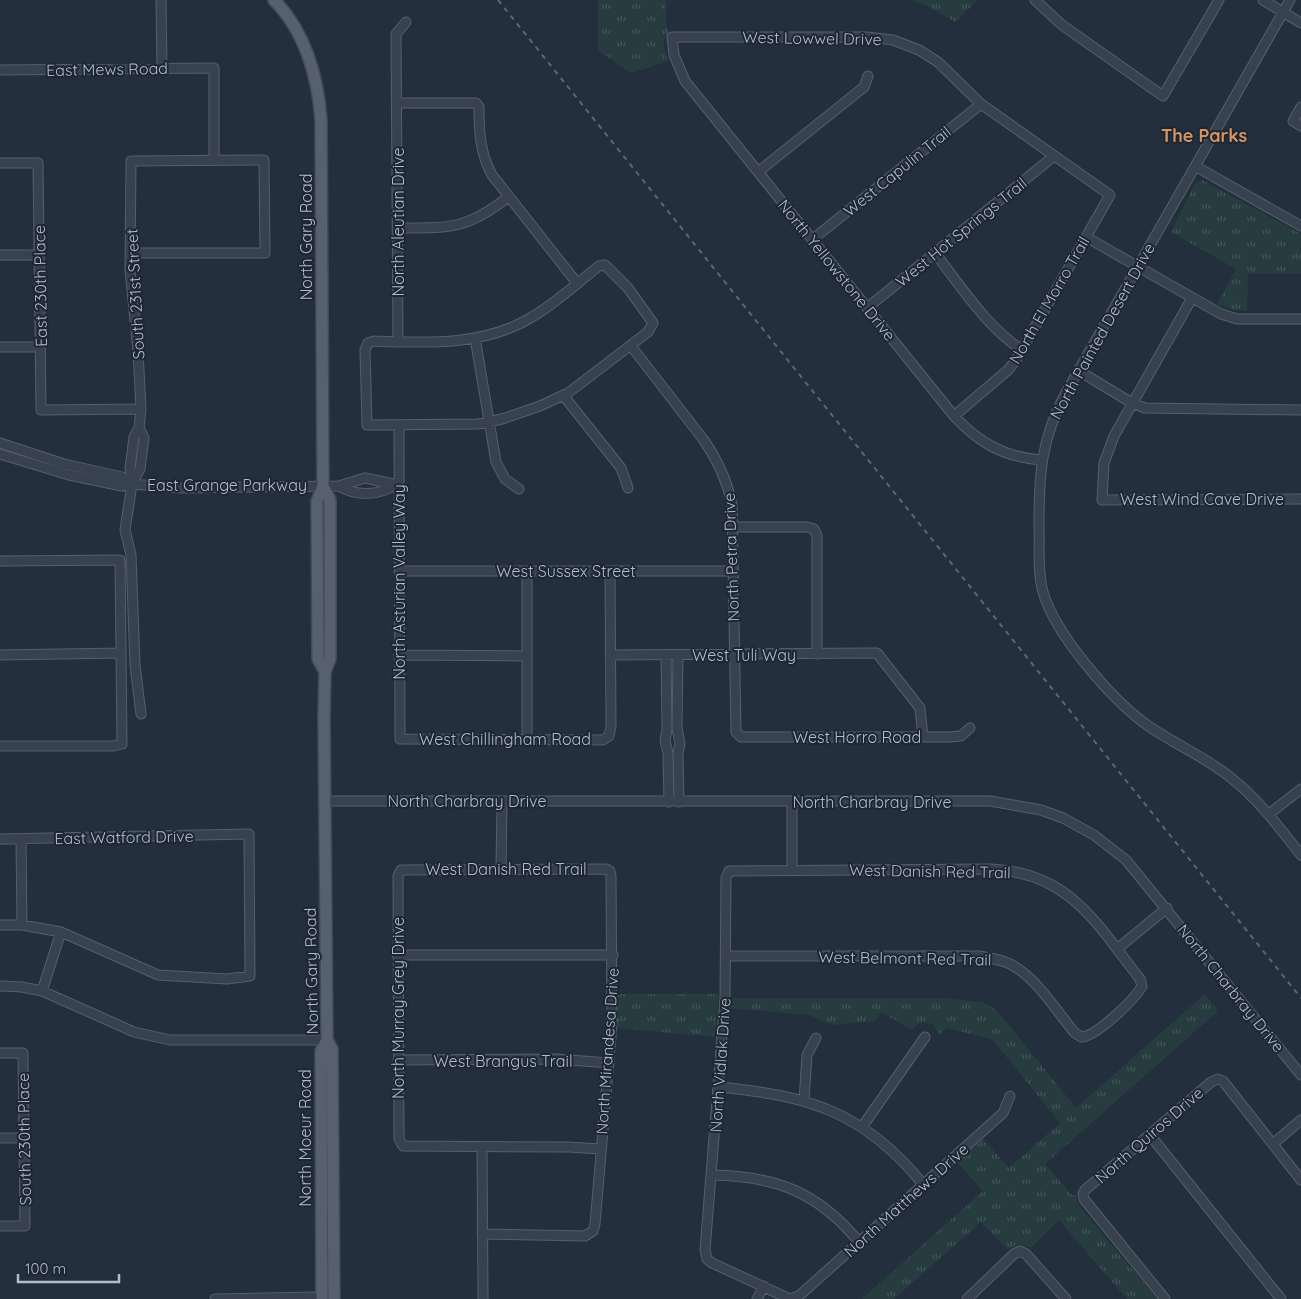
<svg xmlns="http://www.w3.org/2000/svg" width="1301" height="1299" font-family="Quicksand,sans-serif">
	<style>
		.grass { fill: url(#grass-tufts) }
		.lines { fill: none; stroke-linecap: round; stroke-linejoin: round }
		.minor-casing { stroke: #565f6c; stroke-width: 11 }
		.major-casing { stroke: #414a57; stroke-width: 14 }
		.minor { stroke: #38414e; stroke-width: 9 }
		.major { stroke: #56606e; stroke-width: 11 }
		.rail { stroke: #5a6575; stroke-width: 2; stroke-dasharray: 5 5; stroke-linecap: butt }
		.labels { text-anchor: middle; stroke-width: 4; stroke-linejoin: round; paint-order: stroke }
		.street-label { font-size: 16px; fill: #b4bcc9; stroke: #1d2633 }
		.neighbourhood-label { font-size: 18px; font-weight: bold; fill: #d59563; stroke: #1d2633 }
	</style>
	<defs>
		<pattern id="grass-tufts" width="24" height="20" patternUnits="userSpaceOnUse" patternTransform="scale(1.25)"><rect width="24" height="20" fill="#263c3f"/><path d="M3 7l-1-3M5 7V3M7 7l1-3M15 17l-1-3M17 17v-4M19 17l1-3" fill="none" stroke="#435659"/></pattern>
	</defs>
	<rect width="100%" height="100%" fill="#242f3e"/>
	<path class="grass" d="M 598,0 L 666,0 L 666,23 L 669,33 C 659,42 665,51 668,61 L 631,73 L 598,50 Z
		M 909,0 L 977,0 L 956,22 L 925,5 Z
		M 1202,180 L 1301,234 L 1301,274 L 1248,274 L 1247,311 L 1233,310 L 1217,304 L 1236,269 L 1171,232 L 1196,182 Z
		M 617,994 L 719,994 L 715,1037 L 616,1028 Z
		M 1205,994 L 1218,1011 L 1045,1164 L 1072,1195 L 1076,1195 L 1079,1206 L 1157,1299 L 1127,1299 L 1059,1220 L 1031,1248 L 1018,1244 L 1008,1250 L 981,1222 L 894,1299 L 862,1299 L 983,1191 L 957,1162 L 983,1139 L 1009,1168 L 1060,1123 L 992,1039 L 947,1028 L 940,1035 L 933,1024 C 924,1021 918,1022 912,1030 L 881,1012 L 875,1021 L 832,1025 L 809,1015 L 731,1008 L 732,998 L 942,998 L 981,1002 L 994,1008 L 1004,1019 L 1076,1108 Z"/>
	<g class="lines">
		<g class="minor-casing">
			<path id="minor" d="M 161,0 L 162,69
				M 1035,0 L 1062,25 L 1163,96 L 1219,0
				M 1263,0 L 1301,23
				M 1290,0 L 1064,396 C 1041,441 1039,475 1039,524 C 1040,546 1037,570 1043,592 C 1055,634 1111,699 1147,725 C 1174,744 1204,756 1230,777 C 1258,799 1279,827 1301,855
				M 0,70 L 214,68 L 214,160
				M 397,103 L 476,103 L 479,107 C 479,132 480,153 492,175 L 577,283
				M 1301,107 L 1293,121 L 1301,126
				M 0,163 L 38,163 L 41,410 L 141,409
				M 1195,166 L 1301,226
				M 758,172 L 864,87 L 868,76
				M 397,228 C 449,228 466,230 508,197
				M 1086,237 L 1221,314 L 1237,319 L 1301,319
				M 813,239 L 981,104
				M 131,253 L 265,253 L 264,160 L 131,161 L 130,270 L 138,351 L 141,409 L 139,428 L 144,438 L 140,469 L 132,484
				M 935,253 C 962,288 986,326 1022,350
				M 0,255 L 39,255
				M 605,265 L 628,288 L 653,323 L 648,332 L 568,393 L 540,406 L 502,419 L 478,424 L 367,425 L 365,350 L 368,343 L 374,341 C 427,343 485,346 532,317 C 556,303 577,283 599,266 Z
				M 1192,298 L 1114,436 L 1104,463 L 1102,500 L 1301,499
				M 867,308 L 1054,156
				M 475,338 L 496,462 L 505,479 L 519,489
				M 398,342 L 396,34 L 406,22
				M 631,346 L 703,439 C 717,459 727,480 732,504 L 736,732 L 741,737 L 950,737 L 961,736 L 970,728
				M 0,347 L 40,347
				M 1079,371 L 1132,403 L 1145,408 L 1301,410
				M 563,395 L 621,468 L 628,488
				M 954,416 L 1008,370 L 1016,360 L 1110,195 L 981,104 L 938,62 L 919,50 L 893,40 L 867,37 L 672,37 L 674,55 L 685,81 L 954,416 C 979,443 1004,457 1041,460
				M 399,425 L 400,739 L 603,740 L 609,736 L 611,726 L 610,572
				M 139,428 L 134,437 L 130,468 L 132,484 L 125,530 L 131,555 L 135,665 L 141,714
				M 0,443 L 64,464 L 122,477 L 132,484
				M 0,454 L 69,475 L 122,486 L 132,484 L 181,488 L 339,486 L 365,478 L 398,485
				M 339,486 C 354,496 380,496 394,485
				M 732,527 L 807,527 L 814,529 L 817,536 L 817,654
				M 0,561 L 120,560 L 122,744 L 113,746 L 0,746
				M 399,571 L 733,571
				M 527,571 L 527,739
				M 0,655 L 121,653
				M 399,655 L 526,656
				M 611,655 L 877,653 L 920,708 L 923,737
				M 666,655 L 667,729 L 665,741 L 668,753 L 669,802
				M 678,655 L 677,728 L 680,744 L 678,753 L 679,802
				M 325,801 L 990,801 L 1041,810 L 1063,818 L 1094,835 L 1126,860 L 1301,1075
				M 792,802 L 792,870
				M 1269,814 L 1301,789
				M 0,839 L 249,834 L 250,976 L 227,979 L 158,975 L 61,932 L 22,925 L 0,925
				M 21,839 L 22,925
				M 501,869 L 502,802
				M 1117,949 L 1167,908
				M 397,955 L 613,955
				M 726,956 L 979,956 C 989,958 1000,959 1010,964 C 1036,977 1055,1009 1074,1032 L 1081,1037 C 1096,1037 1135,999 1142,986 L 1140,979 C 1096,923 1070,873 991,869 L 729,871 L 726,878 L 725,999 L 705,1250 L 707,1259 L 712,1263 L 790,1299
				M 0,986 L 22,987 L 42,991 L 134,1032 L 170,1040 L 327,1040
				M 42,991 L 61,932
				M 0,1053 L 23,1053 L 25,1226 L 0,1226
				M 398,1060 L 557,1059 L 609,1063
				M 719,1087 C 809,1096 863,1111 923,1184
				M 804,1101 L 807,1055 L 816,1038
				M 862,1127 L 925,1037
				M 1150,1135 L 1281,1299
				M 0,1138 L 24,1138
				M 1273,1144 L 1301,1120
				M 482,1147 L 483,1299
				M 712,1175 C 776,1176 818,1192 859,1242
				M 482,1234 L 585,1236 L 593,1231 L 595,1224 L 612,1024 L 611,876 L 610,871 L 606,869 L 401,870 L 398,876 L 399,1139 L 403,1146 L 568,1147 L 601,1149
				M 215,1299 L 313,1297 L 319,1299
				M 757,1299 L 764,1286
				M 791,1299 L 800,1295 L 1003,1113 L 1010,1096
				M 967,1299 L 1014,1254 L 1020,1251 L 1026,1254 L 1066,1299
				M 1165,1299 L 1084,1199 L 1083,1194 L 1085,1190 L 1211,1082 L 1218,1079 L 1223,1081 L 1301,1180"/>
		</g>
		<g class="major-casing">
			<path id="major" d="M 274,0 C 305,31 318,77 321,120 L 323,486 L 317,501 L 318,659 L 325,672
				M 323,486 L 330,500 L 330,659 L 325,672 L 324,716 L 327,1040 L 332,1049 L 334,1299
				M 322,1299 L 321,1051 L 327,1040"/>
		</g>
		<use href="#minor" class="minor"/>
		<use href="#major" class="major"/>
		<path class="rail" d="M 498,0 L 1301,998"/>
	</g>
	<g class="labels">
		<g class="street-label">
			<text transform="translate(812 38) rotate(1)" y="6">West Lowwel Drive</text>
			<text transform="translate(107 69) rotate(-1)" y="6">East Mews Road</text>
			<text transform="translate(897 171) rotate(-39)" y="6">West Capulin Trail</text>
			<text transform="translate(398 222) rotate(-90)" y="6">North Aleutian Drive</text>
			<text transform="translate(961 232) rotate(-39)" y="6">West Hot Springs Trail</text>
			<text transform="translate(306 237) rotate(-90)" y="6">North Gary Road</text>
			<text transform="translate(837 270) rotate(51)" y="6">North Yellowstone Drive</text>
			<text transform="translate(40 286) rotate(-91)" y="6">East 230th Place</text>
			<text transform="translate(135 294) rotate(-93)" y="6">South 231st Street</text>
			<text transform="translate(1049 300) rotate(-60)" y="6">North El Morro Trail</text>
			<text transform="translate(1102 331) rotate(-61)" y="6">North Painted Desert Drive</text>
			<text x="227" y="491">East Grange Parkway</text>
			<text x="1202" y="505">West Wind Cave Drive</text>
			<text transform="translate(731 557) rotate(-92)" y="6">North Petra Drive</text>
			<text x="566" y="577">West Sussex Street</text>
			<text transform="translate(399 582) rotate(-90)" y="6">North Asturian Valley Way</text>
			<text x="744" y="661">West Tuli Way</text>
			<text x="857" y="743">West Horro Road</text>
			<text x="505" y="745">West Chillingham Road</text>
			<text x="467" y="807">North Charbray Drive</text>
			<text x="872" y="808">North Charbray Drive</text>
			<text transform="translate(124 837) rotate(-1)" y="6">East Watford Drive</text>
			<text x="506" y="875">West Danish Red Trail</text>
			<text transform="translate(930 871) rotate(1)" y="6">West Danish Red Trail</text>
			<text transform="translate(905 958) rotate(1)" y="6">West Belmont Red Trail</text>
			<text transform="translate(311 971) rotate(-91)" y="6">North Gary Road</text>
			<text transform="translate(1231 988) rotate(51)" y="6">North Charbray Drive</text>
			<text transform="translate(398 1008) rotate(-90)" y="6">North Murray Grey Drive</text>
			<text transform="translate(607 1051) rotate(-86)" y="6">North Mirandesa Drive</text>
			<text x="503" y="1067">West Brangus Trail</text>
			<text transform="translate(720 1065) rotate(-86)" y="6">North Vidlak Drive</text>
			<text transform="translate(1149 1135) rotate(-41)" y="6">North Quiros Drive</text>
			<text transform="translate(305 1138) rotate(-90)" y="6">North Moeur Road</text>
			<text transform="translate(24 1139) rotate(-91)" y="6">South 230th Place</text>
			<text transform="translate(906 1200) rotate(-42)" y="6">North Matthews Drive</text>
		</g>
		<g class="neighbourhood-label">
			<text x="1204" y="142">The Parks</text>
		</g>
	</g>
	<path d="M18 1274v8h101v-8" fill="none" stroke="#b4bcc9" stroke-width="2.5"/>
	<text x="25" y="1274" font-size="15" fill="#b4bcc9" stroke="#1d2633" stroke-width="4" paint-order="stroke">100 m</text>
</svg>
